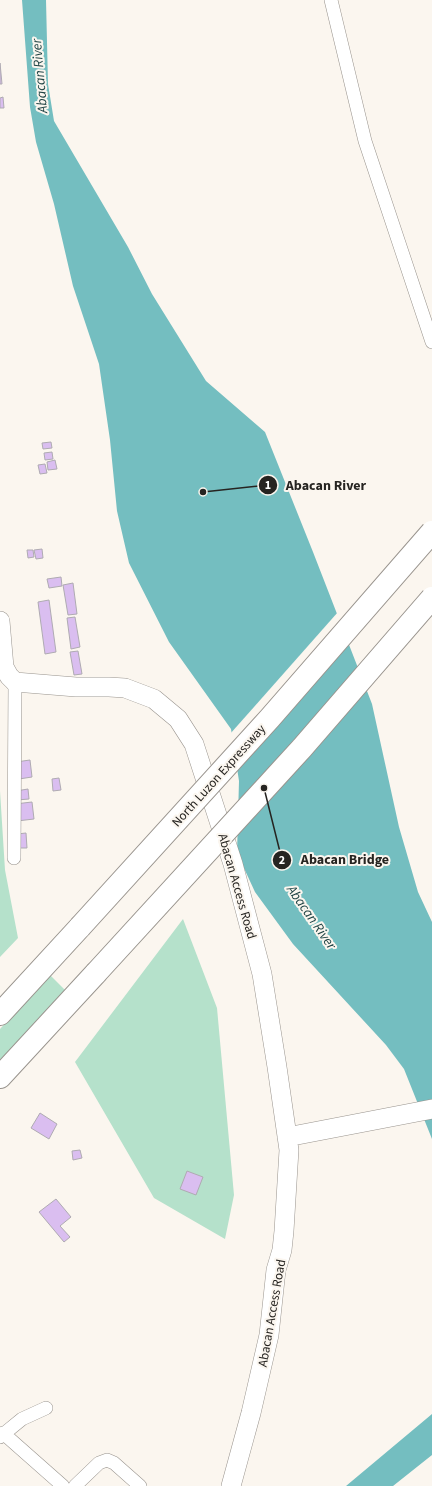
<svg xmlns="http://www.w3.org/2000/svg" width="432" height="1486" font-family="'Source Sans 3',sans-serif">
	<style>
		.green { fill: #b5e1cb }
		.water { fill: #74bec0 }
		.pier { fill: #fbf6ef }
		.building { fill: #dabef0; stroke: #afabb2 }
		.lines { fill: none; stroke-linecap: round; stroke-linejoin: round }
		.street-casing { stroke: #99948e; stroke-width: 14 }
		.secondary-casing { stroke: #99948e; stroke-width: 20 }
		.highway-casing { stroke: #99948e; stroke-width: 24 }
		.street { stroke: #fff; stroke-width: 13 }
		.secondary { stroke: #fff; stroke-width: 19 }
		.highway { stroke: #fff; stroke-width: 22 }
		.highway-bridge-casing { stroke: #99948e; stroke-width: 24; stroke-linecap: butt }
		.highway-bridge { stroke: #fff; stroke-width: 22 }
		.labels { text-anchor: middle; stroke-width: 4; stroke-linejoin: round; paint-order: stroke }
		.street-label { font-size: 13px; fill: #262421; stroke: #fbf6ef }
		.water-label { font-size: 14px; font-style: italic; fill: #1f4344; stroke: #fbf6ef }
		.leader { fill: none; stroke: #262421; stroke-width: 1.5 }
		.callout-dot { fill: #262421; stroke: #fbf6ef; stroke-width: 1.5 }
		.mark-label { font-size: 12px; text-anchor: middle; font-weight: bold; fill: #fff }
		.callout-label { font-size: 14px; text-anchor: middle; font-weight: bold; fill: #262421; stroke: #fbf6ef; stroke-width: 4; stroke-linejoin: round; paint-order: stroke }
	</style>
	<rect width="100%" height="100%" fill="#fbf6ef"/>
	<path class="green" d="M 0,791 L 5,870 L 18,938 L 0,957 Z
		M 183,919 L 217,1008 L 234,1195 L 225,1239 L 154,1198 L 75,1062 Z
		M 50,975 L 67,992 L 0,1065 L 0,1029 Z"/>
	<path class="water" d="M 22,0 L 46,0 L 48,84 L 54,121 L 128,247 L 152,294 L 206,381 L 265,432 L 313,552 L 372,704 L 399,827 L 418,892 L 432,922 L 432,1139 L 404,1069 L 386,1045 L 293,944 L 255,892 L 237,853 L 239,781 L 231,729 L 169,642 L 129,563 L 117,511 L 110,440 L 99,364 L 73,286 L 54,204 L 36,142 L 30,107 Z
		M 432,1414 L 432,1455 L 393,1486 L 346,1486 Z"/>
	<path class="pier" d="M 338,612 L 349,639 L 235,767 L 230,734 Z"/>
	<path class="building" d="M 0,63 L 2,84 L 0,84 Z
		M 3,97 L 4,108 L 0,108 L 0,98 Z
		M 51,442 L 52,448 L 43,449 L 42,443 Z
		M 52,452 L 53,459 L 45,460 L 44,453 Z
		M 55,460 L 57,469 L 48,470 L 47,462 Z
		M 45,464 L 47,473 L 40,474 L 38,465 Z
		M 42,549 L 43,558 L 36,559 L 34,550 Z
		M 27,550 L 33,550 L 34,557 L 28,558 Z
		M 61,577 L 62,586 L 49,588 L 47,579 Z
		M 73,583 L 77,614 L 68,615 L 63,585 Z
		M 49,600 L 56,652 L 45,654 L 38,602 Z
		M 75,617 L 80,647 L 71,649 L 67,618 Z
		M 78,651 L 82,674 L 74,675 L 70,652 Z
		M 30,760 L 32,777 L 19,779 L 16,762 Z
		M 59,778 L 61,790 L 53,791 L 52,779 Z
		M 28,789 L 29,799 L 17,800 L 16,791 Z
		M 32,802 L 34,819 L 17,821 L 15,804 Z
		M 26,833 L 27,848 L 18,848 L 17,834 Z
		M 40,1113 L 57,1124 L 49,1139 L 31,1128 Z
		M 80,1150 L 82,1158 L 73,1160 L 72,1151 Z
		M 187,1171 L 203,1177 L 196,1195 L 180,1189 Z
		M 56,1199 L 71,1217 L 60,1226 L 70,1237 L 64,1242 L 39,1212 Z"/>
	<g class="lines">
		<g class="street-casing">
			<path id="street" d="M 331,0 L 365,141 L 432,342
				M 14,858 L 15,682
				M 3,1433 L 63,1486
				M 0,1437 L 22,1419 L 46,1408
				M 75,1486 L 99,1463 L 107,1460 L 114,1463 L 140,1486"/>
		</g>
		<g class="secondary-casing">
			<path id="secondary" d="M 0,621 L 4,667 L 9,676 L 15,682 L 76,687 L 109,687 L 125,688 L 154,699 L 178,719 L 194,744 L 233,864 L 262,974 L 277,1067 L 289,1150 L 284,1231 L 282,1250 L 276,1270 L 269,1335 L 251,1413 L 231,1486
				M 287,1137 L 432,1109"/>
		</g>
		<g class="highway-casing">
			<path id="highway" d="M 0,1014 L 80,927
				M 0,1077 L 96,973"/>
		</g>
		<use href="#street" class="street"/>
		<use href="#secondary" class="secondary"/>
		<use href="#highway" class="highway"/>
		<g class="highway-bridge-casing">
			<path id="highway-bridge" d="M 80,927 L 270,718 L 432,532
				M 96,973 L 302,748 L 432,598"/>
		</g>
		<use href="#highway-bridge" class="highway-bridge"/>
	</g>
	<g class="labels">
		<g class="street-label">
			<text transform="translate(218 775) rotate(-48)" y="5">North Luzon Expressway</text>
			<text transform="translate(238 886) rotate(74)" y="5">Abacan Access Road</text>
			<text transform="translate(271 1313) rotate(-80)" y="5">Abacan Access Road</text>
		</g>
		<g class="water-label">
			<text transform="translate(39 76) rotate(-95)" y="5">Abacan River</text>
			<text transform="translate(312 917) rotate(55)" y="5">Abacan River</text>
		</g>
	</g>
	<path class="leader" d="M203 492L268 485M264 788L282 860"/>
	<g class="callout-dot">
		<circle cx="203" cy="492" r="4"/>
		<circle cx="264" cy="788" r="4"/>
		<circle cx="268" cy="485" r="10"/>
		<circle cx="282" cy="860" r="10"/>
	</g>
	<g class="mark-label">
		<text x="268" y="489">1</text>
		<text x="282" y="864">2</text>
	</g>
	<g class="callout-label">
		<text x="326" y="490">Abacan River</text>
		<text x="345" y="864">Abacan Bridge</text>
	</g>
</svg>
